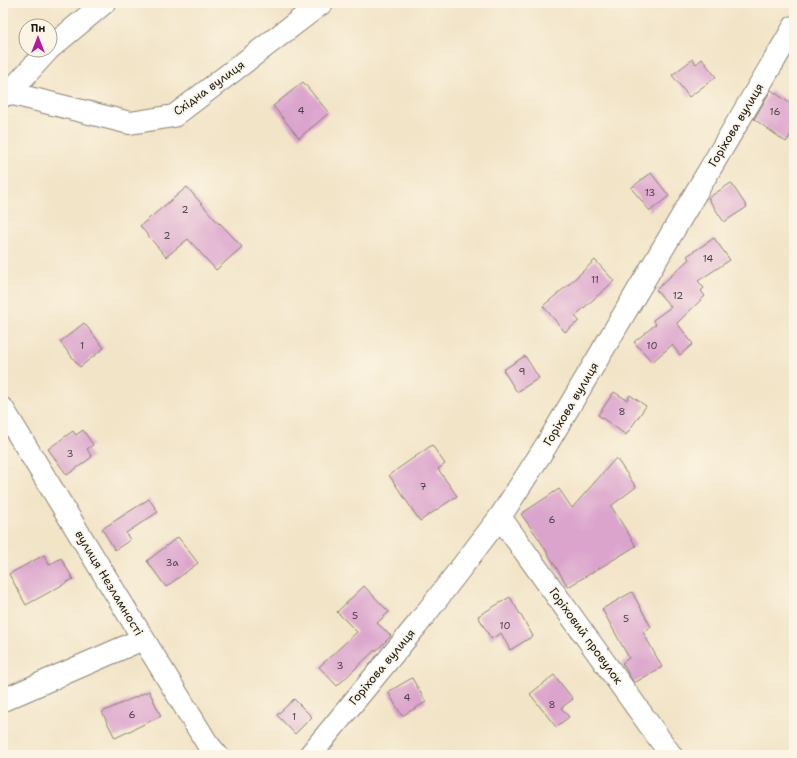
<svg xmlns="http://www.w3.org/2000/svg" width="797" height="758" font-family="'Shantell Sans',sans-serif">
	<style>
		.building { fill: #dba4cd }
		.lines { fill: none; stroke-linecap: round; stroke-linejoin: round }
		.street-casing { stroke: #878072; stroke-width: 24 }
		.street { stroke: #fff; stroke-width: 22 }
		.labels { text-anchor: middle; stroke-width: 3.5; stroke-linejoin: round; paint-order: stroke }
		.number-label { font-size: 10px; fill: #4c3e48 }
		.street-label { font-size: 12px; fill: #1c1c1c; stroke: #fcf5e5 }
	</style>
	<rect width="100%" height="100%" fill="#fcf5e5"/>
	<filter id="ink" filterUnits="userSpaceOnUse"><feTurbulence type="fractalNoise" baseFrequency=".025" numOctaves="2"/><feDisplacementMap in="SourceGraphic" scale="8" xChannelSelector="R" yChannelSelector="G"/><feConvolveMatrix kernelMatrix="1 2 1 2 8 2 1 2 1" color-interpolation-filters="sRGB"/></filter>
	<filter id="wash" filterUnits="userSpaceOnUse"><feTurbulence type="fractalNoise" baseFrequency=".012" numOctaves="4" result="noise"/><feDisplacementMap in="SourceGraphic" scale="16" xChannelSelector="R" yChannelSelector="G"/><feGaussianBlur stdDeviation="0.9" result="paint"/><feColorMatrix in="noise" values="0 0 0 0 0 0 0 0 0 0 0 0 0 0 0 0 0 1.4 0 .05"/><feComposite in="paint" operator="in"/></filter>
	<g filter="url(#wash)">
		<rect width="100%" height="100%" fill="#f2e4c7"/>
		<g id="blocks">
			<path class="building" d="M 693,59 L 696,64 L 702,59 L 716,77 L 689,97 L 672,75 Z
				M 303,82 L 329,113 L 299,138 L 273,106 Z
				M 771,90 L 794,106 L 794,130 L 786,142 L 754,119 Z
				M 651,173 L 669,196 L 650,211 L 631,188 Z
				M 731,183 L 747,207 L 724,222 L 708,198 Z
				M 187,187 L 219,224 L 220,223 L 242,247 L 216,270 L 188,239 L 166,257 L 140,226 Z
				M 714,238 L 730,260 L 698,281 L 704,288 L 701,291 L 705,296 L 677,323 L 693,344 L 680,355 L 672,345 L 652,362 L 634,342 L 656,324 L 653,320 L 671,307 L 656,290 L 689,259 L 687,256 Z
				M 595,260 L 614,281 L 575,316 L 579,321 L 565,332 L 543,306 L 568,285 Z
				M 84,323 L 104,348 L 80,367 L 60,342 Z
				M 525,356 L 539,378 L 517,392 L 503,370 Z
				M 614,392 L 627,400 L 630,395 L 646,406 L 626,435 L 598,415 Z
				M 83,430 L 93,445 L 87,449 L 92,457 L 67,475 L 48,449 L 73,431 L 76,435 Z
				M 432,445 L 445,464 L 438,469 L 457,496 L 420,521 L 389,475 Z
				M 616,458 L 636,487 L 611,506 L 636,546 L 568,587 L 539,539 L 521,514 L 559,489 L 572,508 Z
				M 149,499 L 158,512 L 126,533 L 130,540 L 115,550 L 102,529 Z
				M 178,537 L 198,563 L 166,587 L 147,561 Z
				M 44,555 L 49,565 L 61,558 L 73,579 L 26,605 L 9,574 Z
				M 364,586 L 389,612 L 377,623 L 391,636 L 376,651 L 375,650 L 337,686 L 319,667 L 357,632 L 337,612 Z
				M 632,592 L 651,627 L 643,632 L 662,667 L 634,683 L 622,663 L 629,658 L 602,609 Z
				M 510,597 L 533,636 L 510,650 L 501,633 L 491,639 L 478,616 Z
				M 554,675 L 573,699 L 561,708 L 569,717 L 556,727 L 530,694 Z
				M 412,678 L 426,702 L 402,716 L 388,692 Z
				M 149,691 L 161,716 L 115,738 L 102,712 Z
				M 294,699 L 312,717 L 295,734 L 277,715 Z"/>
		</g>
	</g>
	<g filter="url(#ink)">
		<use href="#blocks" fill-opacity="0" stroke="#878072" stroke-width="1"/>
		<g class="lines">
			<g class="street-casing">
				<path id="street" d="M 50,48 L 104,3
					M 9,93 L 130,123 L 174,116 L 322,3
					M 3,96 L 9,93 L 48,50
					M 3,409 L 207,743 L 217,755
					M 500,517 L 671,755
					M 3,700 L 143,639
					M 310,755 L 417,625 L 500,517 L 547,444 L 794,27"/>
			</g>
			<use href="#street" class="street"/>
		</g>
	</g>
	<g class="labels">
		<g class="number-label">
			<text x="301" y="114">4</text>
			<text x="775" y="115">16</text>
			<text x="650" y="196">13</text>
			<text x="185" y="213">2</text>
			<text x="167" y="239">2</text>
			<text x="708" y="262">14</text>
			<text x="595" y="283">11</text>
			<text x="678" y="299">12</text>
			<text x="82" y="349">1</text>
			<text x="652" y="349">10</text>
			<text x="522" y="375">9</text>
			<text x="622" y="415">8</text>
			<text x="70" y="457">3</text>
			<text x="423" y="490">7</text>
			<text x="552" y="523">6</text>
			<text x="172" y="566">3а</text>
			<text x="355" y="619">5</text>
			<text x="626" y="622">5</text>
			<text x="505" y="629">10</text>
			<text x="340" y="669">3</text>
			<text x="407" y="701">4</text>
			<text x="552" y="708">8</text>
			<text x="132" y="718">6</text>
			<text x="294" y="720">1</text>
		</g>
		<g class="street-label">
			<text transform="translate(209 88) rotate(-36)" y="4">Східна вулиця</text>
			<text transform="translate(736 125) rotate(-59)" y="4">Горіхова вулиця</text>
			<text transform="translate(571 404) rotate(-59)" y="4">Горіхова вулиця</text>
			<text transform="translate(109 583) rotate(59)" y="4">вулиця Незламності</text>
			<text transform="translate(586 636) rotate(54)" y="4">Горіховий провулок</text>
			<text transform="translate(382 667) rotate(-50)" y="4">Горіхова вулиця</text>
		</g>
	</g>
	<rect width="797" height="758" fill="none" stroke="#fcf5e5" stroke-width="16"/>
	<g transform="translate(38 38)"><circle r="19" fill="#fcf5e5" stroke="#a29e95"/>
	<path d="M0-3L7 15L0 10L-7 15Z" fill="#b5179e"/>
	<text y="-6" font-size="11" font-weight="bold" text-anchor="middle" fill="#1c1c1c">Пн</text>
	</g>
</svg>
